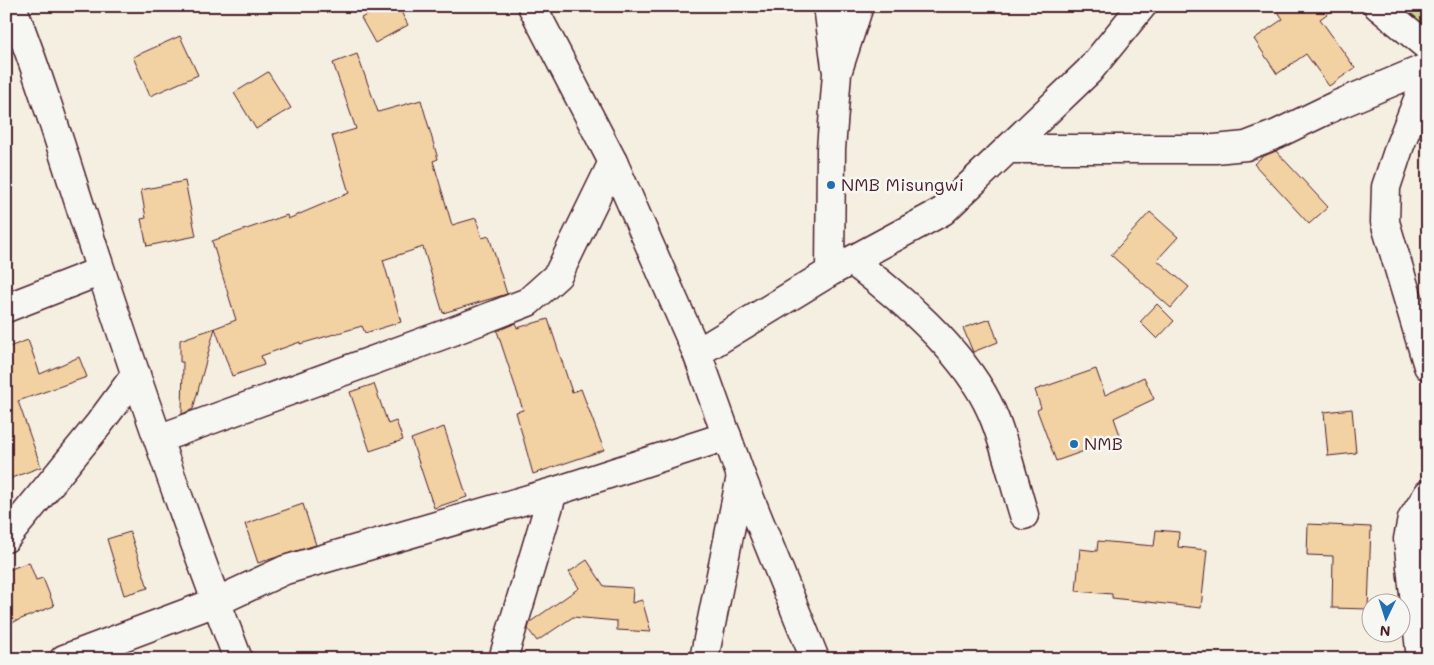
<svg xmlns="http://www.w3.org/2000/svg" width="1434" height="665" font-family="Mali,sans-serif">
	<style>
		.green { fill: #c7d68b; stroke: #887a5b }
		.building { fill: #f2d1a3; stroke: #4a1f2b }
		.lines { fill: none; stroke-linecap: round; stroke-linejoin: round }
		.minor-casing { stroke: #4a1f2b; stroke-width: 31 }
		.highway-casing { stroke: #4a1f2b; stroke-width: 31 }
		.minor { stroke: #f6f6f2; stroke-width: 28 }
		.highway { stroke: #f6f6f2; stroke-width: 28 }
		.poi-dot { fill: #1f6fb2; stroke: #f6f6f2; stroke-width: 2 }
		.labels { text-anchor: middle; stroke-width: 5; stroke-linejoin: round; paint-order: stroke }
		.poi-label { font-size: 18px; fill: #4a1f2b; stroke: #f6f6f2; text-anchor: start }
	</style>
	<rect width="100%" height="100%" fill="#f5efe2"/>
	<filter id="ink" filterUnits="userSpaceOnUse"><feTurbulence type="fractalNoise" baseFrequency=".02" numOctaves="2"/><feDisplacementMap in="SourceGraphic" scale="10" xChannelSelector="R" yChannelSelector="G"/><feConvolveMatrix kernelMatrix="1 2 1 2 8 2 1 2 1" color-interpolation-filters="sRGB"/></filter>
	<g filter="url(#ink)">
		<path class="green" d="M 1392,6 L 1428,6 L 1428,23 L 1412,25 Z"/>
		<path class="building" d="M 383,6 L 398,6 L 408,25 L 375,43 L 361,18 Z
			M 1274,6 L 1338,6 L 1320,19 L 1355,68 L 1329,86 L 1306,54 L 1277,74 L 1254,39 L 1283,19 Z
			M 180,36 L 198,75 L 150,96 L 133,57 Z
			M 357,54 L 378,112 L 421,100 L 438,159 L 433,161 L 452,225 L 476,218 L 482,238 L 489,236 L 507,294 L 443,313 L 423,247 L 383,260 L 401,322 L 365,333 L 362,326 L 300,344 L 300,342 L 261,356 L 264,365 L 232,376 L 215,328 L 236,320 L 212,241 L 287,215 L 288,219 L 349,193 L 332,136 L 356,129 L 333,63 Z
			M 268,72 L 291,108 L 256,129 L 234,93 Z
			M 1276,151 L 1328,207 L 1309,224 L 1254,164 L 1262,157 Z
			M 185,181 L 196,236 L 147,246 L 141,219 L 146,218 L 141,190 Z
			M 1150,212 L 1178,237 L 1157,260 L 1189,287 L 1171,308 L 1111,255 Z
			M 1157,304 L 1174,321 L 1157,339 L 1140,322 Z
			M 548,319 L 572,392 L 581,389 L 604,450 L 533,474 L 516,412 L 523,410 L 497,331 L 516,323 L 517,328 Z
			M 990,319 L 998,342 L 973,352 L 963,328 Z
			M 215,328 L 193,409 L 182,414 L 183,362 L 180,362 L 180,340 Z
			M 28,340 L 40,374 L 79,357 L 87,377 L 18,401 L 41,467 L 6,480 L 6,348 Z
			M 1096,369 L 1105,395 L 1144,377 L 1154,399 L 1114,418 L 1121,438 L 1056,461 L 1037,410 L 1041,408 L 1035,390 Z
			M 374,384 L 388,424 L 396,421 L 403,440 L 370,451 L 350,392 Z
			M 1352,409 L 1356,453 L 1328,456 L 1324,412 Z
			M 444,427 L 467,497 L 434,508 L 411,439 Z
			M 303,504 L 316,545 L 258,563 L 245,524 Z
			M 1308,524 L 1371,527 L 1368,609 L 1332,608 L 1333,556 L 1307,555 Z
			M 1156,530 L 1179,532 L 1178,547 L 1207,550 L 1201,608 L 1112,598 L 1112,594 L 1076,591 L 1080,549 L 1097,551 L 1098,541 L 1154,546 Z
			M 130,532 L 148,588 L 124,595 L 107,539 Z
			M 587,560 L 604,586 L 633,588 L 632,603 L 642,600 L 651,632 L 617,630 L 617,621 L 573,617 L 537,641 L 528,629 L 530,622 L 579,588 L 569,572 Z
			M 29,562 L 36,580 L 43,578 L 54,606 L 6,625 L 6,571 Z"/>
		<g class="lines">
			<g class="minor-casing">
				<path id="minor" d="M 12,6 C 46,93 72,183 101,271 C 144,401 189,531 238,659
					M 828,6 L 836,67
					M 1378,6 L 1428,47
					M 1428,74 L 1400,145 L 1386,187 L 1385,222 L 1428,366
					M 1008,149 L 1215,149 L 1246,146 L 1277,134 L 1337,105 L 1428,67
					M 852,261 C 904,300 972,358 995,420 C 1007,451 1014,483 1024,515
					M 830,272 L 831,149 L 837,73 L 859,6
					M 6,308 L 101,271
					M 697,353 L 830,272 L 943,211 L 1089,71 L 1142,6
					M 158,439 L 448,333 L 528,302 L 558,275 L 613,162
					M 6,538 L 99,424 L 136,374
					M 64,659 L 216,602 L 285,570 L 553,492 L 727,436
					M 503,659 L 553,492
					M 704,659 L 741,476
					M 1421,659 L 1408,539 L 1412,519 L 1428,494"/>
			</g>
			<g class="highway-casing">
				<path id="highway" d="M 532,6 L 613,162 L 697,353 L 741,476 L 815,659"/>
			</g>
			<use href="#minor" class="minor"/>
			<use href="#highway" class="highway"/>
		</g>
	</g>
	<g class="poi-dot">
		<circle cx="831" cy="185" r="5"/>
		<circle cx="1074" cy="444" r="5"/>
	</g>
	<g class="labels">
		<g class="poi-label">
			<text x="841" y="191">NMB Misungwi</text>
			<text x="1084" y="450">NMB</text>
		</g>
	</g>
	<rect width="1434" height="665" fill="none" stroke="#f6f6f2" stroke-width="25"/>
	<rect x="12" y="12" width="1409" height="640" fill="none" stroke="#4a1f2b" stroke-width="2" filter="url(#ink)"/>
	<g transform="translate(1386 618) rotate(184)"><circle r="24" fill="#f6f6f2" stroke="#b1a0a2"/>
	<path d="M0-4L9 19L0 12L-9 19Z" fill="#1f6fb2"/>
	<text y="-8" font-size="14" font-weight="bold" text-anchor="middle" fill="#4a1f2b">N</text>
	</g>
</svg>
